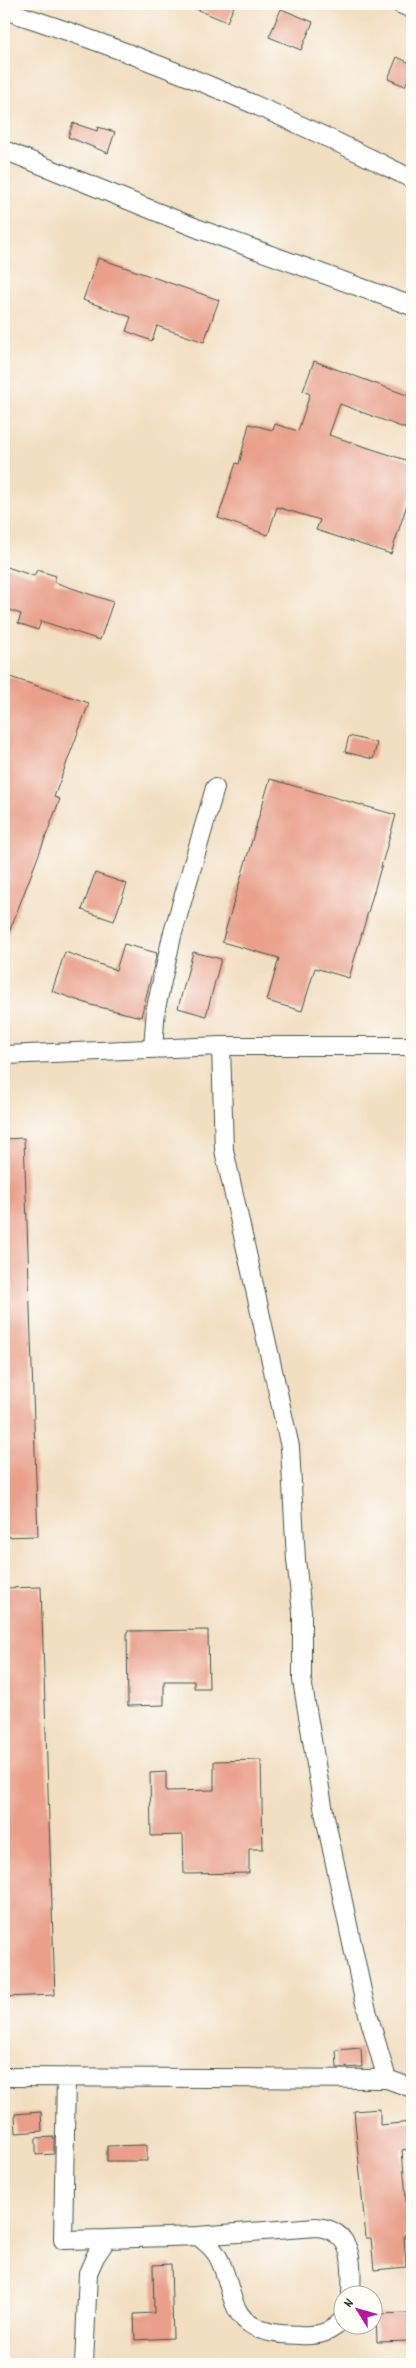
<svg xmlns="http://www.w3.org/2000/svg" width="416" height="2368" font-family="Dekko,sans-serif">
	<style>
		.building { fill: #e99f8a }
		.lines { fill: none; stroke-linecap: round; stroke-linejoin: round }
		.minor-casing { stroke: #3f5549; stroke-width: 20 }
		.minor { stroke: #fff; stroke-width: 18 }
	</style>
	<rect width="100%" height="100%" fill="#fdfcf7"/>
	<filter id="ink" filterUnits="userSpaceOnUse"><feTurbulence type="fractalNoise" baseFrequency=".02" numOctaves="2"/><feDisplacementMap in="SourceGraphic" scale="10" xChannelSelector="R" yChannelSelector="G"/><feConvolveMatrix kernelMatrix="1 2 1 2 8 2 1 2 1" color-interpolation-filters="sRGB"/></filter>
	<filter id="wash" filterUnits="userSpaceOnUse"><feTurbulence type="fractalNoise" baseFrequency=".0096" numOctaves="4" result="noise"/><feDisplacementMap in="SourceGraphic" scale="20" xChannelSelector="R" yChannelSelector="G"/><feGaussianBlur stdDeviation="1.12" result="paint"/><feColorMatrix in="noise" values="0 0 0 0 0 0 0 0 0 0 0 0 0 0 0 0 0 1.4 0 .05"/><feComposite in="paint" operator="in"/></filter>
	<g filter="url(#wash)">
		<rect width="100%" height="100%" fill="#f2dec1"/>
		<g id="blocks">
			<path class="building" d="M 184,4 L 235,4 L 227,22 Z
				M 281,9 L 313,22 L 301,50 L 269,37 Z
				M 397,57 L 412,64 L 412,70 L 405,86 L 388,79 Z
				M 73,123 L 97,131 L 98,127 L 115,132 L 108,153 L 68,137 Z
				M 98,258 L 219,300 L 204,342 L 157,326 L 152,341 L 126,331 L 131,317 L 83,300 Z
				M 314,361 L 412,397 L 412,431 L 340,404 L 329,435 L 412,462 L 412,489 L 391,554 L 316,530 L 320,520 L 277,507 L 268,535 L 218,518 L 236,463 L 239,464 L 249,424 L 273,430 L 275,424 L 298,431 L 310,394 L 303,391 Z
				M 4,566 L 34,576 L 37,570 L 56,576 L 54,582 L 113,602 L 100,640 L 41,621 L 38,630 L 18,623 L 21,614 L 4,608 Z
				M 4,675 L 89,703 L 54,797 L 60,799 L 5,943 Z
				M 349,736 L 377,743 L 373,759 L 345,752 Z
				M 270,779 L 396,815 L 349,978 L 315,968 L 302,1011 L 267,1001 L 279,958 L 222,942 Z
				M 95,873 L 127,884 L 114,921 L 82,910 Z
				M 124,944 L 157,953 L 141,1017 L 91,1005 L 52,991 L 65,952 L 116,970 Z
				M 193,952 L 221,959 L 206,1016 L 178,1008 Z
				M 24,1138 L 38,1536 L 4,1537 L 4,1139 Z
				M 41,1587 L 55,1995 L 4,1997 L 4,1588 Z
				M 208,1630 L 209,1688 L 194,1688 L 194,1681 L 164,1681 L 164,1705 L 128,1706 L 127,1631 Z
				M 261,1760 L 263,1849 L 249,1849 L 249,1873 L 184,1874 L 183,1835 L 151,1836 L 150,1773 L 166,1772 L 166,1791 L 214,1790 L 214,1761 Z
				M 361,2048 L 362,2067 L 337,2068 L 336,2050 Z
				M 380,2109 L 380,2125 L 412,2122 L 412,2149 L 402,2150 L 409,2234 L 404,2235 L 406,2267 L 374,2270 L 371,2238 L 366,2238 L 354,2111 Z
				M 41,2112 L 42,2131 L 16,2133 L 15,2114 Z
				M 54,2137 L 54,2154 L 36,2155 L 36,2138 Z
				M 147,2145 L 147,2161 L 107,2161 L 107,2146 Z
				M 171,2264 L 173,2338 L 135,2340 L 134,2314 L 154,2313 L 153,2265 Z
				M 408,2313 L 409,2341 L 377,2342 L 376,2314 Z"/>
		</g>
	</g>
	<g filter="url(#ink)">
		<use href="#blocks" fill-opacity="0" stroke="#3f5549" stroke-width="1"/>
		<g class="lines">
			<g class="minor-casing">
				<path id="minor" d="M 400,4 L 412,9
					M 4,10 C 145,55 280,112 412,179
					M 4,150 L 199,229 L 412,306
					M 221,1046 L 224,1150 L 290,1447 L 296,1560 L 302,1612 L 302,1680 L 324,1812 L 364,2000 L 387,2079
					M 153,1049 L 156,1008 L 172,936 L 215,788
					M 4,1055 L 221,1046 L 412,1046
					M 4,2077 L 387,2079 L 412,2088
					M 66,2077 L 63,2240 L 107,2239
					M 198,2236 C 205,2242 212,2247 217,2255 C 235,2285 225,2322 269,2332 C 279,2335 290,2334 300,2335 C 318,2336 332,2333 344,2318
					M 84,2364 L 88,2273 L 95,2257 L 107,2239 L 198,2236 L 316,2227 C 355,2230 352,2266 351,2296"/>
			</g>
			<use href="#minor" class="minor"/>
		</g>
	</g>
	<rect width="416" height="2368" fill="none" stroke="#fdfcf7" stroke-width="20"/>
	<g transform="translate(358 2310) rotate(307)"><circle r="24" fill="#fdfcf7" stroke="#a4b0a9"/>
	<path d="M0-4L9 19L0 12L-9 19Z" fill="#b5179e"/>
	<text y="-8" font-size="14" font-weight="bold" text-anchor="middle" fill="#1f3d34">N</text>
	</g>
</svg>
